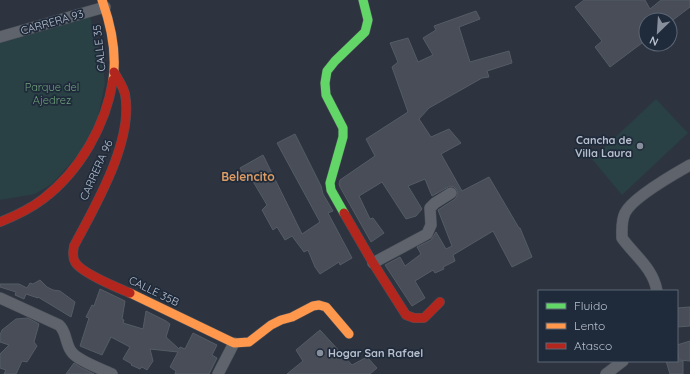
<svg xmlns="http://www.w3.org/2000/svg" width="690" height="374" font-family="Quicksand,sans-serif">
	<style>
		.green { fill: #294045 }
		.building { fill: #484d57; stroke: #555c65 }
		.lines { fill: none; stroke-linecap: round; stroke-linejoin: round }
		.street-casing { stroke: #4a4f57; stroke-width: 12 }
		.fast-casing { stroke: #4a4f57; stroke-width: 10 }
		.slow-casing { stroke: #4a4f57; stroke-width: 10 }
		.jam-casing { stroke: #4a4f57; stroke-width: 10 }
		.street { stroke: #5e636c; stroke-width: 11 }
		.fast { stroke: #63d668; stroke-width: 9 }
		.slow { stroke: #ff974d; stroke-width: 9 }
		.jam { stroke: #b3261e; stroke-width: 9 }
		.poi-dot { fill: #878f9c; stroke: #1f2a3a; stroke-width: 1.5 }
		.labels { text-anchor: middle; stroke-width: 3.5; stroke-linejoin: round; paint-order: stroke }
		.street-label { font-size: 11px; fill: #b8c0ce; stroke: #1f2a3a }
		.park-label { font-size: 11px; fill: #6ea17b; stroke: #1f2a3a }
		.poi-label { font-size: 11px; font-weight: bold; fill: #b8c0ce; stroke: #1f2a3a; text-anchor: end }
		.neighbourhood-label { font-size: 12px; font-weight: bold; fill: #dd9c64; stroke: #1f2a3a }
	</style>
	<rect width="100%" height="100%" fill="#2d343f"/>
	<path class="green" d="M 90,17 L 103,66 L 105,83 L 94,137 L 52,184 L 35,194 L 0,200 L 0,43 Z
		M 656,99 L 688,133 L 622,195 L 592,159 Z"/>
	<path class="building" d="M 584,0 L 645,0 L 650,9 L 661,0 L 690,0 L 690,7 L 673,20 L 646,20 L 646,40 L 610,67 L 595,47 L 602,41 L 575,7 Z
		M 476,11 L 480,19 L 459,27 L 470,62 L 509,51 L 512,63 L 487,71 L 489,77 L 482,78 L 429,108 L 419,119 L 431,137 L 449,129 L 461,143 L 441,154 L 462,191 L 489,177 L 519,228 L 520,228 L 532,257 L 512,267 L 493,231 L 453,255 L 455,261 L 443,267 L 444,269 L 435,273 L 433,270 L 415,281 L 425,298 L 412,306 L 385,265 L 400,257 L 405,266 L 421,254 L 417,247 L 431,240 L 436,232 L 446,249 L 452,246 L 438,210 L 455,199 L 457,196 L 457,190 L 454,187 L 450,186 L 432,196 L 425,179 L 408,186 L 422,209 L 416,216 L 406,219 L 382,182 L 359,196 L 370,219 L 373,218 L 384,233 L 371,242 L 340,187 L 339,184 L 340,180 L 375,156 L 366,139 L 408,112 L 392,67 L 398,62 L 390,43 L 408,38 L 418,62 L 433,55 L 423,38 L 436,30 L 434,26 Z
		M 295,134 L 321,186 L 323,194 L 333,211 L 328,213 L 352,258 L 340,265 L 339,262 L 320,274 L 315,267 L 308,250 L 304,252 L 292,236 L 285,240 L 277,227 L 273,230 L 262,210 L 267,205 L 251,178 L 246,180 L 240,168 L 263,155 L 302,234 L 320,222 L 277,143 Z
		M 40,280 L 47,287 L 53,290 L 60,291 L 75,302 L 71,317 L 38,297 L 38,298 L 26,294 L 24,299 L 15,295 L 16,292 L 0,287 L 0,284 L 19,284 L 27,288 L 30,283 L 33,284 Z
		M 100,289 L 125,301 L 122,319 L 124,320 L 123,323 L 143,329 L 146,311 L 166,321 L 170,324 L 166,337 L 179,349 L 180,347 L 185,349 L 193,333 L 217,345 L 212,355 L 217,358 L 209,374 L 175,374 L 176,371 L 170,367 L 178,352 L 150,349 L 153,361 L 147,370 L 142,367 L 140,369 L 131,365 L 132,364 L 123,359 L 130,347 L 111,337 L 102,355 L 80,346 L 89,318 L 86,317 L 92,305 L 94,306 Z
		M 690,307 L 690,326 L 677,327 L 677,308 Z
		M 28,318 L 39,324 L 34,342 L 37,346 L 27,362 L 22,361 L 16,374 L 4,374 L 6,370 L 0,368 L 0,354 L 9,345 L 0,342 L 0,335 L 2,330 L 16,319 Z
		M 320,330 L 352,365 L 367,357 L 377,368 L 370,374 L 287,374 L 303,361 L 296,350 Z
		M 690,341 L 690,361 L 679,360 L 677,345 Z
		M 666,361 L 683,361 L 683,374 L 670,374 Z
		M 74,363 L 80,367 L 94,374 L 66,374 Z"/>
	<g class="lines">
		<g class="street-casing">
			<path id="street" d="M 0,37 L 105,7
				M 373,263 L 427,234 L 431,225 L 430,208 L 435,203 L 451,193
				M 657,291 C 653,268 635,256 622,238 C 622,230 621,221 625,213 C 632,198 674,174 690,165
				M 0,298 L 59,325 C 67,332 65,343 71,351 C 76,360 101,369 112,374
				M 218,374 L 234,343
				M 606,374 L 623,361"/>
		</g>
		<g class="fast-casing">
			<path id="fast" d="M 344,213 L 331,190 L 330,183 L 343,137 L 343,128 L 326,95 L 325,83 L 327,71 L 335,61 L 365,32 L 368,20 L 363,0"/>
		</g>
		<g class="slow-casing">
			<path id="slow" d="M 102,0 C 111,25 117,53 113,80
				M 130,293 L 234,343 L 249,342 L 271,325 L 281,320 L 292,317 L 313,306 L 319,305 L 326,307 L 349,334"/>
		</g>
		<g class="jam-casing">
			<path id="jam" d="M 114,72 C 118,79 123,86 125,94 C 134,141 95,206 74,246 C 73,251 72,257 75,262 C 81,273 118,288 130,293
				M 344,213 L 373,263 L 406,315 L 414,318 L 424,318 L 440,302
				M 0,222 C 15,216 30,209 43,199 C 80,171 106,125 113,80"/>
		</g>
		<use href="#street" class="street"/>
		<use href="#fast" class="fast"/>
		<use href="#slow" class="slow"/>
		<use href="#jam" class="jam"/>
	</g>
	<g class="poi-dot">
		<circle cx="640" cy="146" r="4"/>
		<circle cx="320" cy="353" r="4"/>
	</g>
	<g class="labels">
		<g class="street-label">
			<text transform="translate(52 22) rotate(-16)" y="4">CARRERA 93</text>
			<text transform="translate(99 48) rotate(-96)" y="4">CALLE 35</text>
			<text transform="translate(96 170) rotate(-66)" y="4">CARRERA 96</text>
			<text transform="translate(154 291) rotate(26)" y="4">CALLE 35B</text>
		</g>
		<g class="park-label">
			<text x="52" y="91">Parque del<tspan x="52" dy="13">Ajedrez</tspan></text>
		</g>
		<g class="poi-label">
			<text x="632" y="144">Cancha de<tspan x="632" dy="13">Villa Laura</tspan></text>
			<text x="328" y="357" text-anchor="start">Hogar San Rafael</text>
		</g>
		<g class="neighbourhood-label">
			<text x="248" y="181">Belencito</text>
		</g>
	</g>
	<rect x="538" y="290" width="140" height="72" fill="#1f2a3a" stroke="#5c6675"/>
	<rect x="546" y="303" width="20" height="6" fill="#63d668" stroke="#5c6675"/>
	<text x="574" y="310" font-size="12" fill="#b8c0ce">Fluido</text>
	<rect x="546" y="323" width="20" height="6" fill="#ff974d" stroke="#5c6675"/>
	<text x="574" y="330" font-size="12" fill="#b8c0ce">Lento</text>
	<rect x="546" y="343" width="20" height="6" fill="#b3261e" stroke="#5c6675"/>
	<text x="574" y="350" font-size="12" fill="#b8c0ce">Atasco</text>
	<g transform="translate(658 32) rotate(205)"><circle r="19" fill="#1f2a3a" stroke="#5c6675"/>
	<path d="M0-3L7 15L0 10L-7 15Z" fill="#878f9c"/>
	<text y="-6" font-size="11" font-weight="bold" text-anchor="middle" fill="#b8c0ce">N</text>
	</g>
</svg>
